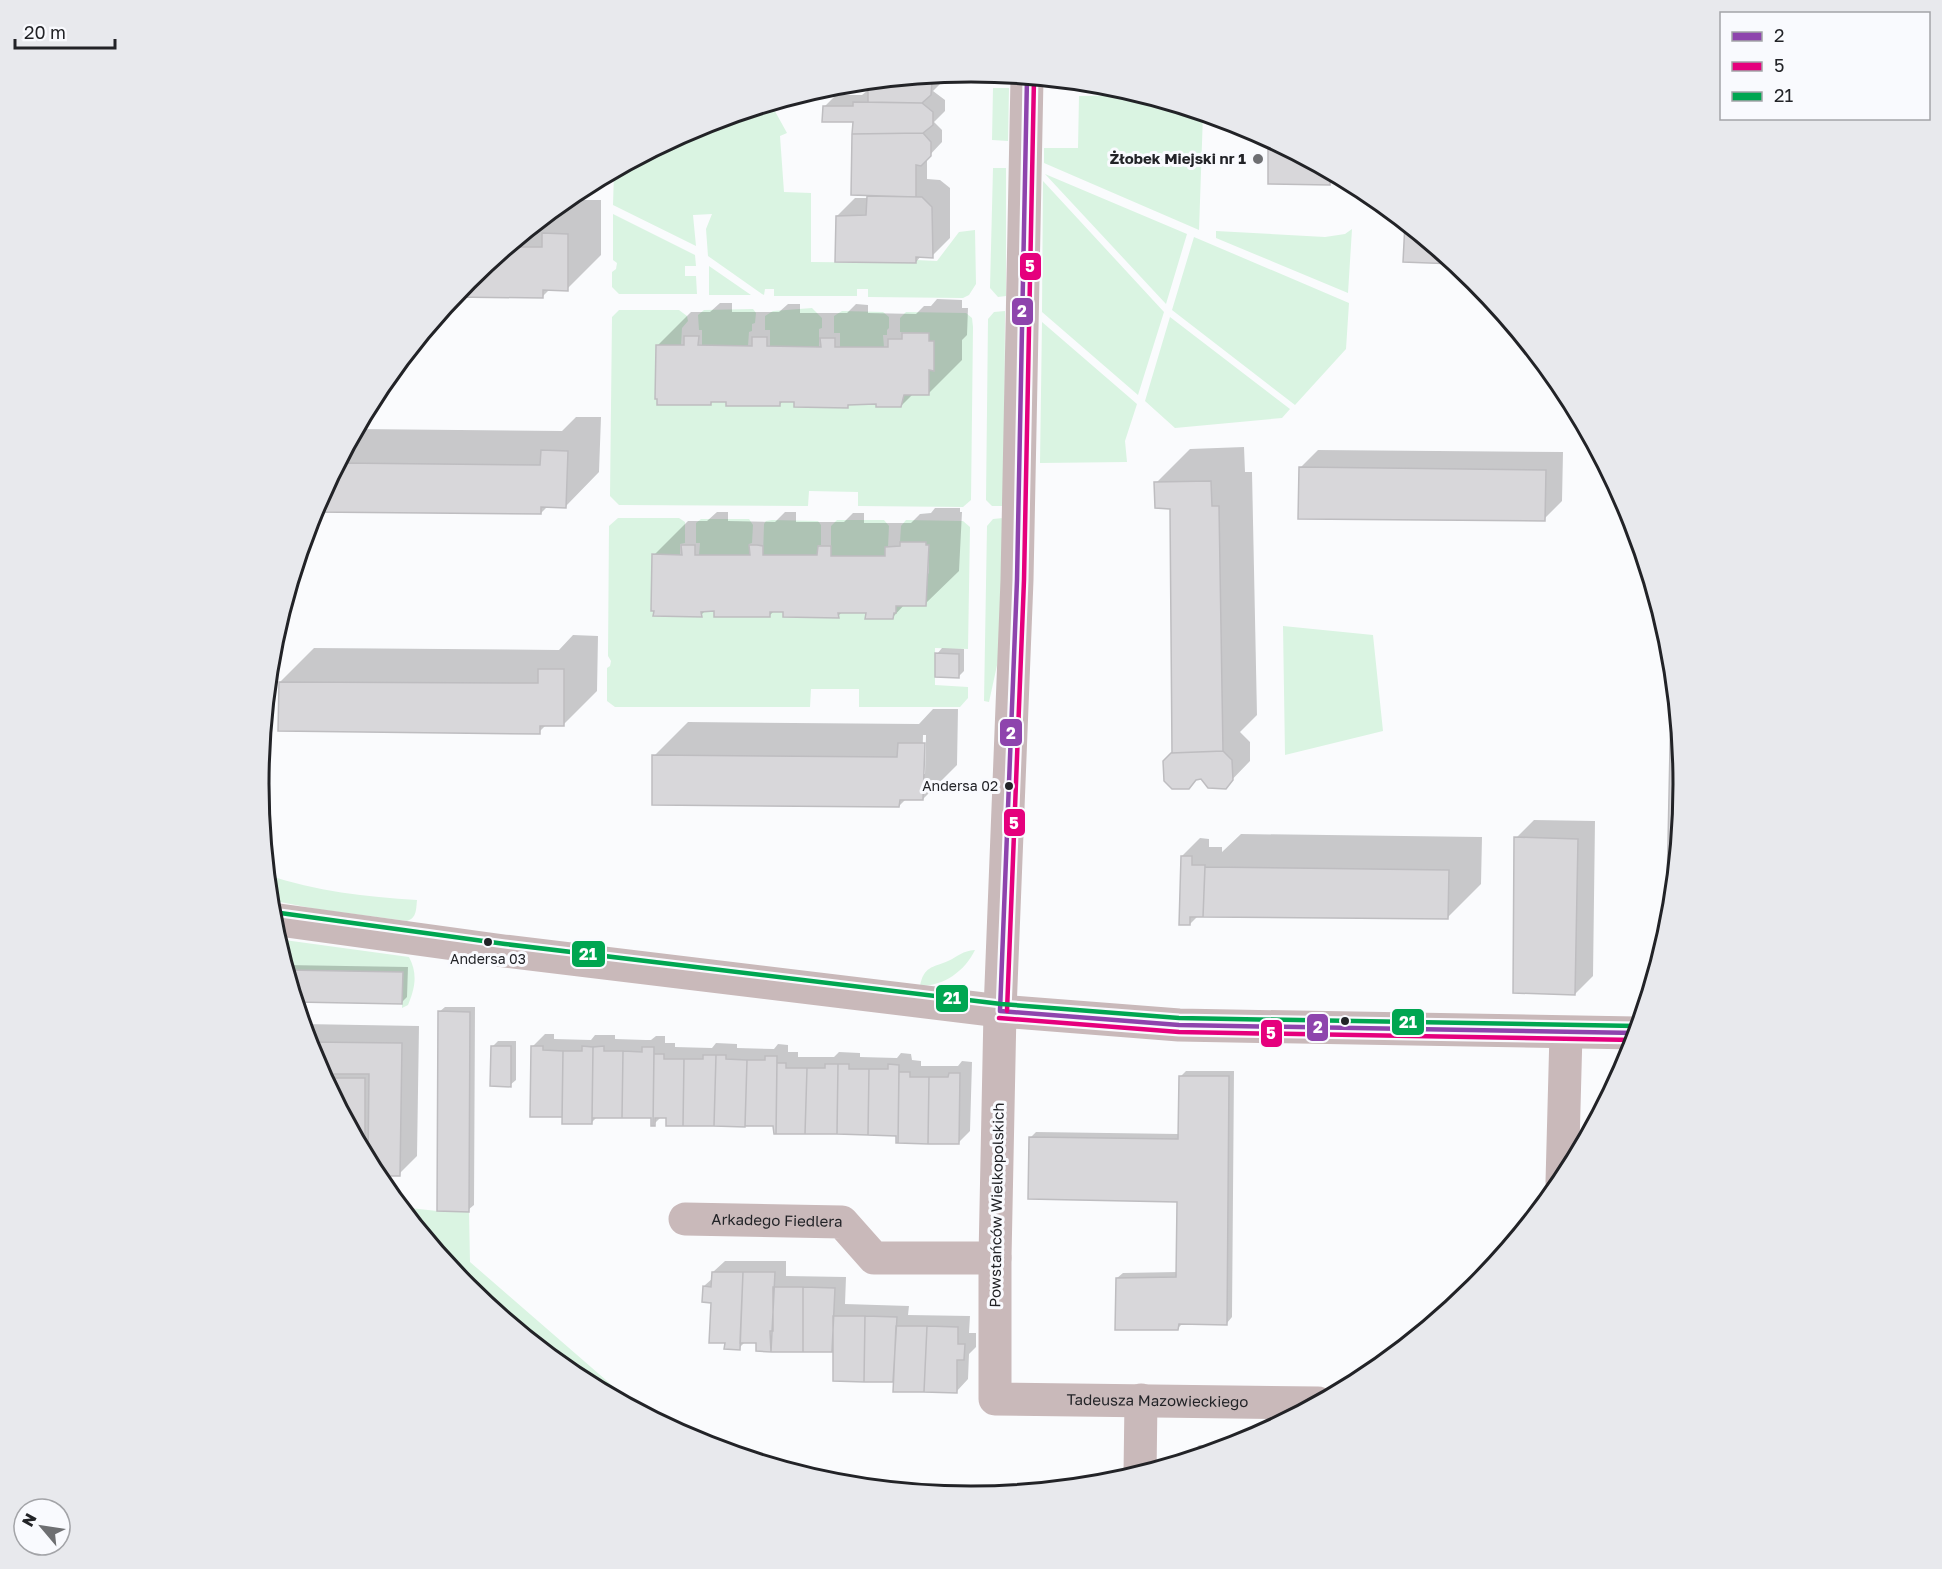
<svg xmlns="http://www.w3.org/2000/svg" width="1942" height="1569" font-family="'Golos Text',sans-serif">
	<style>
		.green { fill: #daf4e2 }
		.shadow { fill: #0003; fill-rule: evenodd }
		.building { fill: #d8d7da; stroke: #bebdc0; stroke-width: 1.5 }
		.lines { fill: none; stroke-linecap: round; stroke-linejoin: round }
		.minor { stroke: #c9b9ba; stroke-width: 33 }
		.bus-1-casing { stroke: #f9fafe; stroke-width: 9 }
		.bus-2-casing { stroke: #f9fafe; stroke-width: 9 }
		.bus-3-casing { stroke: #f9fafe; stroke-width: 9 }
		.bus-1 { stroke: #8e44ad; stroke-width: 4.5 }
		.bus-2 { stroke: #e5007d; stroke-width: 4.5 }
		.bus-3 { stroke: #00a651; stroke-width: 4.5 }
		.poi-dot { fill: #6e6f72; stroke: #f9fafe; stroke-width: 2 }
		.bus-dot { fill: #222327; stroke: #f9fafe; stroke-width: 2 }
		.labels { text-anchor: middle; stroke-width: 6; stroke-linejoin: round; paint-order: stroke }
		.bus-label { font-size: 14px; fill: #222327; stroke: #f9fafe; text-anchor: end }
		.poi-label { font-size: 15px; font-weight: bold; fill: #222327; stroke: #f9fafe; text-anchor: end }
		.street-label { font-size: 15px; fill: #222327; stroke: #f9fafe }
		.rim { fill: none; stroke: #222327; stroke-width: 3 }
		.line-badge { stroke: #f9fafe; stroke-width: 2 }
		.badge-label { font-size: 16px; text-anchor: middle; font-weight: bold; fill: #fff }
	</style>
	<rect width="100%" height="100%" fill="#fafbfd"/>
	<path class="green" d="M 993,88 L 1009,88 L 1008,141 L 992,140 Z
		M 1142,95 L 1203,114 L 1199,230 L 1044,163 L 1044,148 L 1078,148 L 1079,96 Z
		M 771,104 L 787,133 L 780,136 L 784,192 L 811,193 L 811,262 L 916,263 L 916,260 L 937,261 L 959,232 L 975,230 L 976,284 L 969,295 L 963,298 L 868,297 L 868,289 L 857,289 L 857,296 L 774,296 L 774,289 L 765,289 L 764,295 L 762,294 L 708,256 L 706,229 L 712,214 L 693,215 L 696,246 L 613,205 L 614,171 L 699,126 Z
		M 993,168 L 1006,168 L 1006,296 L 998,297 L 990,288 Z
		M 1045,174 L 1187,234 L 1166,304 Z
		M 1043,181 L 1164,312 L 1138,395 L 1042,312 Z
		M 613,214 L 695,255 L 696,266 L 685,266 L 685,276 L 696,276 L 697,294 L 619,294 L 612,287 L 612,272 L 616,269 L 617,263 L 613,260 Z
		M 1352,229 L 1348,293 L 1216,238 L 1216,231 L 1325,237 L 1345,234 Z
		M 1194,237 L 1349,303 L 1346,349 L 1295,405 L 1172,310 Z
		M 709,266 L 751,295 L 709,295 Z
		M 812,308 L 822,318 L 822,328 L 819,329 L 819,347 L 770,346 L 770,330 L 765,330 L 765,316 L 773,311 Z
		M 753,309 L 756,313 L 755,323 L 752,324 L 752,331 L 749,332 L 748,346 L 702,345 L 702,330 L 699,330 L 698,315 L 704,310 Z
		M 619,310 L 679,310 L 687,316 L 688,321 L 682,328 L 681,345 L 656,345 L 655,399 L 657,399 L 658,405 L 710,405 L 711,402 L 726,402 L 726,406 L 780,406 L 780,402 L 794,402 L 794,407 L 848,408 L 848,405 L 876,404 L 876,407 L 901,407 L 904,395 L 929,395 L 929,370 L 934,370 L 934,342 L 929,341 L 928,333 L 900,332 L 900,318 L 906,312 L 966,313 L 972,318 L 973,327 L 971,500 L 963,507 L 858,506 L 858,492 L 809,491 L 808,506 L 619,505 L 610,496 L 612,317 Z
		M 842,311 L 883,312 L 889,317 L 889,328 L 887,330 L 887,335 L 883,335 L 884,347 L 840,347 L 840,333 L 834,333 L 834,316 Z
		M 1005,311 L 1004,506 L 992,506 L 986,500 L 988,319 L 994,312 Z
		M 1170,317 L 1290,409 L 1282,418 L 1175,428 L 1145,401 Z
		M 1042,322 L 1137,404 L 1125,441 L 1127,462 L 1040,463 Z
		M 618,518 L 679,518 L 685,522 L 685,543 L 680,544 L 680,555 L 652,555 L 651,611 L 654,611 L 654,616 L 701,617 L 701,612 L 714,611 L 714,617 L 769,617 L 770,612 L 783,612 L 783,617 L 838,618 L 838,613 L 866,613 L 865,618 L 896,613 L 896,606 L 929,573 L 929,545 L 926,545 L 926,542 L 900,542 L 901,526 L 906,520 L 963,521 L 970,527 L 968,649 L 935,648 L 935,685 L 968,687 L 968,698 L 960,707 L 859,707 L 859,689 L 811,689 L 810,707 L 615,707 L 607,701 L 607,668 L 610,666 L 611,661 L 608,656 L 609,526 Z
		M 1003,518 L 1001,647 L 989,702 L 984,701 L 987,526 L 993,519 Z
		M 701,519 L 749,519 L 753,525 L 752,543 L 749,544 L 750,555 L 699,555 L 700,543 L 696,543 L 696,523 Z
		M 772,520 L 818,521 L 821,525 L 821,545 L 818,545 L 817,555 L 763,555 L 764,524 L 766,521 Z
		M 837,520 L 884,520 L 889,526 L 888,547 L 885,547 L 885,556 L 831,556 L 831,526 Z
		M 1283,626 L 1373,635 L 1383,731 L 1285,755 Z
		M 267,875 C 316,891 366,897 417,900 C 416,909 417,918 407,921 L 316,909 L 270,900 Z
		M 277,939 L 409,957 C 418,974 415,988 408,1005 L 402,1008 L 402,973 L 286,970 Z
		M 975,950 C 965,971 944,986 920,986 C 924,966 932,968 948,961 C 959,956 962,951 975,950 Z
		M 401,1207 L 437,1211 L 469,1212 L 470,1262 L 645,1414 L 575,1377 L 467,1288 Z"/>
	<path class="shadow" d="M 943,75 L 942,82 L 933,91 L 945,100 L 945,111 L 934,122 L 942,130 L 942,142 L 927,158 L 927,179 L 940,180 L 950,188 L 950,238 L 932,256 L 921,256 L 916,262 L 837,216 L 855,198 L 868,198 L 871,194 L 854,121 L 824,107 L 836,95 L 862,95 L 867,91 L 870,91 L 870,82 Z
		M 1269,140 L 1336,176 L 1329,183 Z
		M 577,200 L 601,200 L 601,255 L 567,289 L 550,289 L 542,297 L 455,296 L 467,280 L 549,214 L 563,214 Z
		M 937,299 L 962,300 L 962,308 L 968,308 L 967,335 L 962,340 L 962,360 L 928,394 L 913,394 L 901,406 L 877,403 L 851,403 L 847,407 L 795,401 L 783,401 L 779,405 L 714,400 L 710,404 L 657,346 L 691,312 L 710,312 L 720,303 L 732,303 L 732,312 L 779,312 L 788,304 L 800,304 L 800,313 L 847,313 L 856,304 L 868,305 L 868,313 L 916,314 L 924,306 L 931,306 Z
		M 576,417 L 601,417 L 599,472 L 566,506 L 548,506 L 541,513 L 313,511 L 357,429 L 562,431 Z
		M 1244,447 L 1245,472 L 1252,472 L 1257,715 L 1240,732 L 1250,742 L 1250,761 L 1225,787 L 1174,752 L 1171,508 L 1156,483 L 1190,449 Z
		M 1318,450 L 1563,452 L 1562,501 L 1544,519 L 1300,468 Z
		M 935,508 L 960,508 L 960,512 L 962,512 L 959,571 L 925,604 L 905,604 L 893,617 L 867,612 L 843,611 L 838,616 L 774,611 L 769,616 L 715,610 L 706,610 L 701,615 L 654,555 L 688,521 L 707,521 L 717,512 L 728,512 L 728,521 L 775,522 L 785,512 L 796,512 L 796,522 L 844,522 L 853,513 L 864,513 L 864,523 L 911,523 L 920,514 L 931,513 Z
		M 573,635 L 598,636 L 597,691 L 563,725 L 546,725 L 539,732 L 280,682 L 314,648 L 559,650 Z
		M 942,648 L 964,649 L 964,671 L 958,677 L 937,654 Z
		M 1675,699 L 1683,785 L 1670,924 L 1673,701 Z
		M 933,709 L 958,709 L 957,765 L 923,799 L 906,799 L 899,806 L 654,756 L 688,722 L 919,724 ZM 923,735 L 926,735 L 925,774 L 922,774 Z
		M 1534,820 L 1595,821 L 1593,976 L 1575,994 L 1516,838 Z
		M 1241,834 L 1482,837 L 1481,884 L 1447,918 L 1198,916 L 1190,924 L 1182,856 L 1200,838 L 1209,839 L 1209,847 L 1222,847 L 1222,852 Z
		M 285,965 L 408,967 L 407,997 L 401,1003 L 296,1001 Z
		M 445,1007 L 475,1007 L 474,1205 L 468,1210 L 439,1012 Z
		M 303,1024 L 419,1026 L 417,1156 L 399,1174 L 369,1162 L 313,1057 Z
		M 545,1034 L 554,1034 L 554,1039 L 591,1040 L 595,1035 L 615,1035 L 615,1039 L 646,1040 L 651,1040 L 656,1036 L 665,1036 L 665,1043 L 675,1043 L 675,1047 L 712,1048 L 716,1043 L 737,1044 L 737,1048 L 774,1049 L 778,1044 L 788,1045 L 788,1052 L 798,1052 L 798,1057 L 834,1057 L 839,1052 L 860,1053 L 860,1057 L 897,1058 L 901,1053 L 911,1054 L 912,1060 L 921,1061 L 921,1066 L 958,1066 L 962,1061 L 972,1062 L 970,1131 L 958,1143 L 897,1142 L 898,1134 L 775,1132 L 775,1125 L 661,1117 L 654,1124 L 652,1124 L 652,1117 L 598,1116 L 592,1122 L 564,1116 L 532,1115 L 533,1046 Z
		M 498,1041 L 516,1041 L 516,1080 L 510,1085 L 493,1046 Z
		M 1186,1071 L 1234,1071 L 1232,1317 L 1227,1323 L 1183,1323 L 1178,1328 L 1117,1278 L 1123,1273 L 1177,1272 L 1179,1200 L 1031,1137 L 1036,1132 L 1179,1134 L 1180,1077 Z
		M 725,1261 L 786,1261 L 786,1276 L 846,1277 L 845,1304 L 909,1306 L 908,1315 L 970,1316 L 969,1333 L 976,1333 L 976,1347 L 969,1354 L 968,1379 L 957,1391 L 895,1381 L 834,1380 L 834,1351 L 758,1350 L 758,1341 L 746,1341 L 739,1348 L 726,1342 L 712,1301 L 704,1286 L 713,1278 L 713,1272 Z
		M 1199,1445 L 1210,1445 L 1210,1449 L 1221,1450 L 1187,1460 L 1187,1457 Z
		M 979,1490 L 1026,1492 L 973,1497 Z"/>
	<path class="building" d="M 926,76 L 932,81 L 931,95 L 922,103 L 868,102 L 868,82 Z
		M 853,102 L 922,103 L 933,112 L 933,125 L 923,133 L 852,134 L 853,122 L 822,122 L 823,106 L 853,106 Z
		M 923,133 L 931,142 L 931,156 L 921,166 L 916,165 L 916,197 L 851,195 L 852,134 Z
		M 1268,139 L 1330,172 L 1330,185 L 1268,184 Z
		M 867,196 L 922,197 L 932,207 L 933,258 L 916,257 L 916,263 L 835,262 L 836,216 L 866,215 Z
		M 1405,223 L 1454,264 L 1403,262 Z
		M 542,233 L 568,234 L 568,291 L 543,290 L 543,298 L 454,297 L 467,280 L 508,247 L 542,247 Z
		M 902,333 L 929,333 L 929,341 L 934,341 L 934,371 L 929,370 L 929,395 L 904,395 L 901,407 L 876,407 L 876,404 L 848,405 L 848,408 L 794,407 L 794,402 L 780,402 L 780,406 L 726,406 L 726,402 L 711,402 L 711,405 L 657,405 L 657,399 L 655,399 L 656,345 L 684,345 L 684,336 L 699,336 L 698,345 L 752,346 L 752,337 L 767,337 L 767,346 L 821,347 L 820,338 L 835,338 L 835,347 L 888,347 L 888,339 L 902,339 Z
		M 541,450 L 568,451 L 566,508 L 541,507 L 541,514 L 313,512 L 339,463 L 540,465 Z
		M 1299,467 L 1546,470 L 1545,521 L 1298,519 Z
		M 1211,481 L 1212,506 L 1219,506 L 1223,751 L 1172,753 L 1170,509 L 1155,508 L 1154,482 Z
		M 900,542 L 926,542 L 926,545 L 929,545 L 926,606 L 896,606 L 896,613 L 894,613 L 893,619 L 865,619 L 866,613 L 838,613 L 839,618 L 783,617 L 783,612 L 770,612 L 770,617 L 714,617 L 714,611 L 701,612 L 702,617 L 653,616 L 654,611 L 651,611 L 652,554 L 682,555 L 681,545 L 695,545 L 695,555 L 750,555 L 749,545 L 757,545 L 763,546 L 763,555 L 817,555 L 818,546 L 831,546 L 831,556 L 885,556 L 885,547 L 900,546 Z
		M 935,653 L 959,654 L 959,678 L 935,677 Z
		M 538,669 L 564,669 L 564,726 L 540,726 L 540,734 L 278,731 L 279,682 L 538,683 Z
		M 1671,701 L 1675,701 L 1683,785 L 1670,924 L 1666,936 Z
		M 898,743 L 925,743 L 923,800 L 900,800 L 899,807 L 652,805 L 652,755 L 897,757 Z
		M 1223,751 L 1232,760 L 1233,780 L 1226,789 L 1208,788 L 1201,779 L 1196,780 L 1189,789 L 1172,789 L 1164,781 L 1163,761 L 1171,753 Z
		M 1514,837 L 1578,839 L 1575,995 L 1513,993 Z
		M 1181,856 L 1192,856 L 1192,865 L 1205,865 L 1203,917 L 1190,917 L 1190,925 L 1179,925 Z
		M 1205,867 L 1449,870 L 1448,919 L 1203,917 Z
		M 286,970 L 403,972 L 402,1004 L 296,1002 Z
		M 438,1011 L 470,1012 L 469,1212 L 437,1211 Z
		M 308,1042 L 402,1043 L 400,1176 L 376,1176 L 368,1161 L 369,1074 L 322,1074 L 313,1057 Z
		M 491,1046 L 511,1046 L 511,1087 L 490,1086 Z
		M 531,1046 L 543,1046 L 543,1050 L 563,1051 L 562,1117 L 530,1117 Z
		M 582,1046 L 593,1047 L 592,1124 L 562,1124 L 563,1051 L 582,1051 Z
		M 604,1046 L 604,1051 L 623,1051 L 622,1118 L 592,1118 L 593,1047 Z
		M 642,1047 L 654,1047 L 653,1126 L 651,1126 L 651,1118 L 622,1118 L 623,1051 L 642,1052 Z
		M 654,1054 L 664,1054 L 664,1059 L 684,1059 L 683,1126 L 666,1126 L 666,1118 L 655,1118 L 655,1126 L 653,1126 Z
		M 703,1055 L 716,1055 L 714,1126 L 683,1126 L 684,1059 L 703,1059 Z
		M 716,1055 L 726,1055 L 726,1059 L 747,1060 L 745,1127 L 714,1126 Z
		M 765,1056 L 777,1056 L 776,1134 L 774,1134 L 773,1126 L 745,1126 L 747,1060 L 765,1060 Z
		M 777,1063 L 786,1063 L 786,1068 L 807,1068 L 805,1134 L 776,1134 Z
		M 825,1064 L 838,1064 L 837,1134 L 805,1134 L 807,1068 L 825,1068 Z
		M 838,1064 L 849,1064 L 849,1069 L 869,1069 L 868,1135 L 837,1134 Z
		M 888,1064 L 899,1065 L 898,1143 L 896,1143 L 896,1136 L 868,1135 L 869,1069 L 888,1069 Z
		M 899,1072 L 910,1072 L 910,1077 L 929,1077 L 928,1144 L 898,1143 Z
		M 949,1073 L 960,1073 L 959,1144 L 928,1144 L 929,1077 L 948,1077 Z
		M 1179,1076 L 1229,1076 L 1227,1325 L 1179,1324 L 1178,1330 L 1115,1330 L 1116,1278 L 1176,1277 L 1177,1202 L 1028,1199 L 1029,1137 L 1178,1139 Z
		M 324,1078 L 365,1078 L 365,1155 Z
		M 712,1272 L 743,1272 L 740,1350 L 724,1349 L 725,1343 L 709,1343 L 711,1303 L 702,1302 L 703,1286 L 711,1287 Z
		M 743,1272 L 775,1272 L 771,1352 L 756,1351 L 756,1343 L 740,1343 Z
		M 773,1287 L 803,1287 L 803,1352 L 771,1352 L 770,1331 L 773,1331 Z
		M 803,1287 L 835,1288 L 832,1352 L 803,1352 Z
		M 833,1316 L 865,1316 L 864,1382 L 833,1381 Z
		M 865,1316 L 897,1317 L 893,1382 L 864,1382 Z
		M 896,1326 L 927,1326 L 924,1392 L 893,1392 Z
		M 927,1326 L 958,1327 L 958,1344 L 965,1344 L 964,1360 L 957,1360 L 957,1393 L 924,1392 Z"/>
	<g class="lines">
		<g class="minor">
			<path id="s1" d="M 1027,78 L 1017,580 L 1000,1011 L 995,1258 L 995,1399 L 1318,1403"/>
			<path d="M 272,919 L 504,951 L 1000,1011 L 1179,1025 L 1636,1033"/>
			<path d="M 1562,1182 L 1566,1033"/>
			<path id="s2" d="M 685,1219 L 842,1222 L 874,1258 L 995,1258"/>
			<path d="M 1140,1474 L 1141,1400"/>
		</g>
		<g class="bus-1-casing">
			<path id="bus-1" d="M 1000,1011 L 1017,580 L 1027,78
				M 1000,1011 L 1179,1025 L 1636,1033"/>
		</g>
		<g class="bus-2-casing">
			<path id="bus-2" d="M 1007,1011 L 1024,580 L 1034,78
				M 999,1018 L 1179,1032 L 1634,1040"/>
		</g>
		<g class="bus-3-casing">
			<path id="bus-3" d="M 273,912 L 505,944 L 1001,1004 L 1179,1018 L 1636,1026"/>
		</g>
		<use href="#bus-1" class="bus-1"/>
		<use href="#bus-2" class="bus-2"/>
		<use href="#bus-3" class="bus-3"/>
	</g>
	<circle class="poi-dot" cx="1258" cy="159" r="6"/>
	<g class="bus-dot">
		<circle cx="1009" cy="786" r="5"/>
		<circle cx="488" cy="942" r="5"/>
		<circle cx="1345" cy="1021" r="5"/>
	</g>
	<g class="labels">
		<g class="bus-label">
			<text x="998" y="791">Andersa 02</text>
			<text x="488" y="964" text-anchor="middle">Andersa 03</text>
		</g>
		<g class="poi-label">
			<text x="1246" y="164">Żłobek Miejski nr 1</text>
		</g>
		<g class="street-label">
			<text transform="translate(997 1205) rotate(-89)" y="5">Powstańców Wielkopolskich</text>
			<text dy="5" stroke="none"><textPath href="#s2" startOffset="92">Arkadego Fiedlera</textPath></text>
			<text dy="5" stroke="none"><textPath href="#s1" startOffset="1484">Tadeusza Mazowieckiego</textPath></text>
		</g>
	</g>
	<path d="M0 0H1942V1569H0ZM269 784a702 702 0 1 1 1404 0a702 702 0 1 1-1404 0Z" fill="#e8e9ed" fill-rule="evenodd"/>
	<path class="rim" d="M269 784a702 702 0 1 1 1404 0a702 702 0 1 1-1404 0Z"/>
	<g class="line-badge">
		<rect x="1019" y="252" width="23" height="29" rx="6" fill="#e5007d"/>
		<rect x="1011" y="297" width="23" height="29" rx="6" fill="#8e44ad"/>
		<rect x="999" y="718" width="24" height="29" rx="6" fill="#8e44ad"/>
		<rect x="1003" y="808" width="23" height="29" rx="6" fill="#e5007d"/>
		<rect x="571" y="940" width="35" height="28" rx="6" fill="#00a651"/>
		<rect x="935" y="984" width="34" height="29" rx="6" fill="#00a651"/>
		<rect x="1391" y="1008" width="34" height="28" rx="6" fill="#00a651"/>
		<rect x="1306" y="1013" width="23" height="29" rx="6" fill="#8e44ad"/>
		<rect x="1260" y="1019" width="23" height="29" rx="6" fill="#e5007d"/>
	</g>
	<g class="badge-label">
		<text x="1030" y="272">5</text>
		<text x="1022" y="317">2</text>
		<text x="1011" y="739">2</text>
		<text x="1014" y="829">5</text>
		<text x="588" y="960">21</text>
		<text x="952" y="1004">21</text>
		<text x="1408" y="1028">21</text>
		<text x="1318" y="1033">2</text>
		<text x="1271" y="1039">5</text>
	</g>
	<rect x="1720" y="12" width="210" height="108" fill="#f9fafe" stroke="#a3a4a8" stroke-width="1.5"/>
	<rect x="1732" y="32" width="30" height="9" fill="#8e44ad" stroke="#a3a4a8" stroke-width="1.5"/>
	<text x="1774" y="42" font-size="18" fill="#222327">2</text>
	<rect x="1732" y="62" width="30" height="9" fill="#e5007d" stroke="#a3a4a8" stroke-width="1.5"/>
	<text x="1774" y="72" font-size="18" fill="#222327">5</text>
	<rect x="1732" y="92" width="30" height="9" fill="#00a651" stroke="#a3a4a8" stroke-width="1.5"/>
	<text x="1774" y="102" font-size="18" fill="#222327">21</text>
	<g transform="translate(42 1527) rotate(299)"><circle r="28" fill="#f9fafe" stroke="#a3a4a8" stroke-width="1.5"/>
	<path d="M0-4.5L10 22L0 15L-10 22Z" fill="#6e6f72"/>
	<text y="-9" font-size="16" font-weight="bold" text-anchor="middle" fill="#222327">N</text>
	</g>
	<path d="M15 39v9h100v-9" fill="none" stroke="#222327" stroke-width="3"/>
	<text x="24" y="39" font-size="18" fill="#222327" stroke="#f9fafe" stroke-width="4.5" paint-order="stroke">20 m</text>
</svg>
